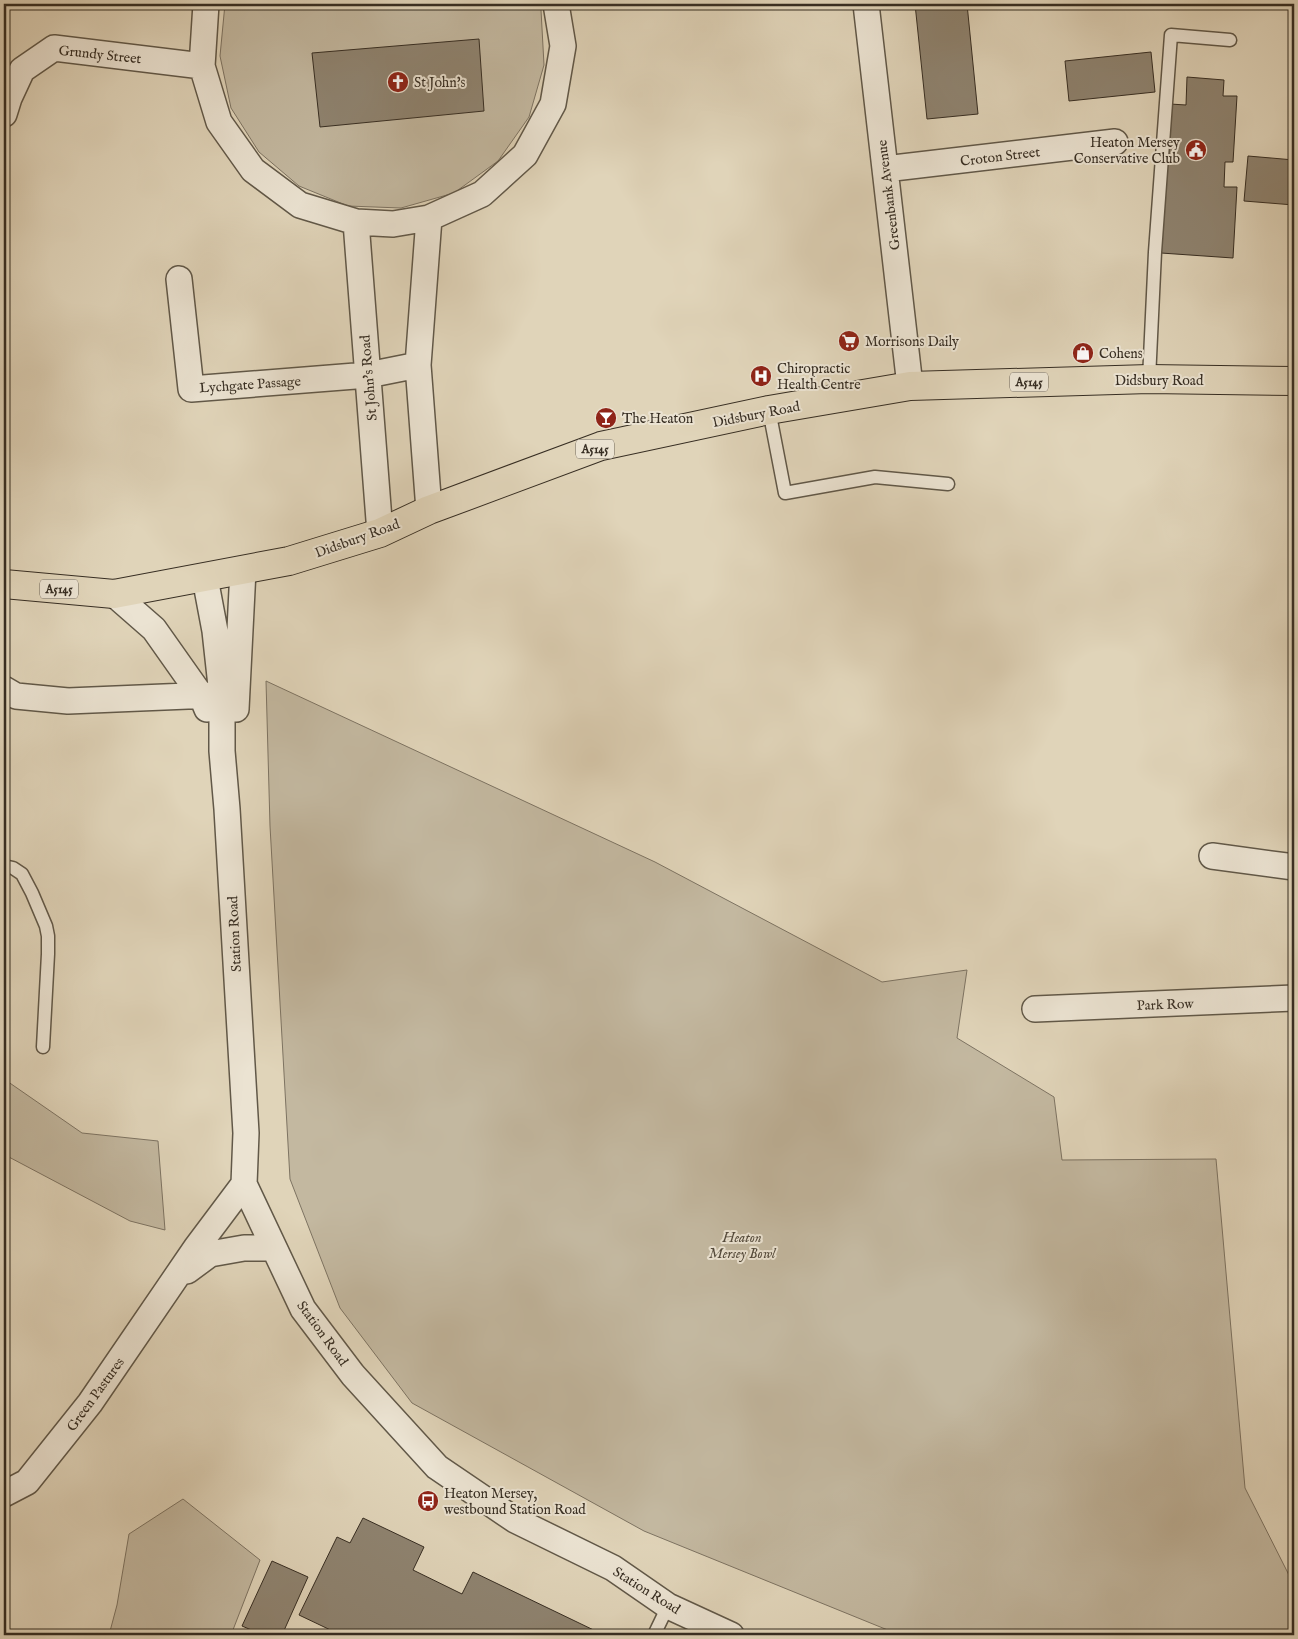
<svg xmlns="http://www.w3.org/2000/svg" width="1298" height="1639" font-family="'IM FELL English',serif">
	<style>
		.green { fill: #c3b8a0; stroke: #7d7362 }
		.building { fill: #8f8471; stroke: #372e23 }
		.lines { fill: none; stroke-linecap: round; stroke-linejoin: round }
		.lane-casing { stroke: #615848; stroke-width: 15 }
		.street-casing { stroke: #615848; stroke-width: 28 }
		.primary-casing { stroke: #372e23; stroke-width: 30 }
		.lane { stroke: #ebe3d2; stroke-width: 12 }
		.street { stroke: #ebe3d2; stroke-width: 25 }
		.primary { stroke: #e0d4b9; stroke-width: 28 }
		.labels { text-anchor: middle; stroke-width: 4; stroke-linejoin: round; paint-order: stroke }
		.shield { fill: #ebe3d2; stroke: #6d6458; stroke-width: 1 }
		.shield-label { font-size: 12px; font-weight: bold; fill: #372e23 }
		.street-label { font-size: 14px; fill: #372e23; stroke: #ebe3d2 }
		.poi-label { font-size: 14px; fill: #372e23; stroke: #ebe3d2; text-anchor: start }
		.park-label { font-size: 14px; font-style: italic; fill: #534a3c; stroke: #ebe3d2 }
	</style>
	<rect width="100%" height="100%" fill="#e0d4b9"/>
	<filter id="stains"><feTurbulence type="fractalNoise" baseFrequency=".004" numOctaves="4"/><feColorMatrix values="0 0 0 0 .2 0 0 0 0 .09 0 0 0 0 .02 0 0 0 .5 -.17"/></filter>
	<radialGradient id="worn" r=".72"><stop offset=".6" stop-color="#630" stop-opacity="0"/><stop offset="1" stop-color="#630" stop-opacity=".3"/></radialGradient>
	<path class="green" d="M 225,4 L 538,4 L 541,10 L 544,65 L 529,117 L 498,161 L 454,193 L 401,208 L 348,206 L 299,186 L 259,152 L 231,108 L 220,56 Z
		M 266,681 L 655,862 L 882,982 L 967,970 L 957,1038 L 1054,1097 L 1062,1160 L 1216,1159 L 1245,1488 L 1294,1585 L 1294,1635 L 900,1635 L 644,1531 L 412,1403 L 340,1308 L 290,1179 L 270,826 Z
		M 4,1079 L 82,1133 L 158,1141 L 165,1230 L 130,1221 L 7,1156 L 4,1156 Z
		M 183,1499 L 260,1560 L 231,1635 L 109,1635 L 117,1605 L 129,1534 Z"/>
	<path class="building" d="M 915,4 L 967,4 L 978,114 L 927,119 Z
		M 479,39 L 484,111 L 320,127 L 312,53 Z
		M 1151,52 L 1155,92 L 1069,101 L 1065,61 Z
		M 1187,77 L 1224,80 L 1223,96 L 1237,96 L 1233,162 L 1225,162 L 1224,187 L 1237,187 L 1233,258 L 1161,253 L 1170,104 L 1186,105 Z
		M 1248,156 L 1294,160 L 1294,205 L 1244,201 Z
		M 363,1518 L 424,1547 L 413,1570 L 462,1594 L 473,1572 L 604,1635 L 341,1635 L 299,1615 L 337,1537 L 350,1543 Z
		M 272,1561 L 308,1577 L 282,1635 L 263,1635 L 242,1626 Z"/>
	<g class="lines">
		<g class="lane-casing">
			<path id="lane" d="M 1149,379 L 1155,252 L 1171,35 L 1230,40
				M 769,410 L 785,493 L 875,477 L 948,484
				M 4,866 L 13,868 L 22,874 L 32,893 L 46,926 L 48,936 L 48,954 L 43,1047
				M 654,1635 L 668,1606"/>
		</g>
		<g class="street-casing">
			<path id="street" d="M 206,4 L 202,66 L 219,122 L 253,170 L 300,205 L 356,222 L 393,224 L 429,218 L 482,194 L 525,155 L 553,104 L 563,46 L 556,4
				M 866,4 L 910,386
				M 4,114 L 9,98 L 22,70 L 54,48 L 202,66
				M 885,169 L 1115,142
				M 356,222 L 380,533
				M 179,279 L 191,389 L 368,375 L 418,365
				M 429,510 L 418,365 L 429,218
				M 205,578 L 215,631 L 222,695 L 222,751 L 227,809 L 246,1133 L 244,1184 L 303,1309 L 353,1375 L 437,1467 L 515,1520 L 613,1568 L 668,1606 L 731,1635
				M 114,594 L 154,629 L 202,697 L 207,709
				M 4,689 L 16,696 L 68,701 L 236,694
				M 236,709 L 243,570
				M 1212,856 L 1294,867
				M 1035,1009 L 1294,998
				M 187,1271 L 210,1254 L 244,1248 L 274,1248
				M 4,1494 L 27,1482 L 90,1403 L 196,1248 L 244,1184"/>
		</g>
		<g class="primary-casing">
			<path id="primary" d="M 4,584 L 114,594 L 289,561 L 380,533 L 429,510 L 601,446 L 769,410 L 910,386 L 1149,379 L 1294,381"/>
		</g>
		<use href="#lane" class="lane"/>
		<use href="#street" class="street"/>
		<use href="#primary" class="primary"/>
	</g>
	<defs>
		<g id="church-disc" transform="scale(1.125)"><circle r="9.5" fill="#8f2418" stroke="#ebe3d2"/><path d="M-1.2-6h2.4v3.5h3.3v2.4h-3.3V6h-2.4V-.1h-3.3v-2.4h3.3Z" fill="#fff"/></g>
		<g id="civic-disc" transform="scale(1.125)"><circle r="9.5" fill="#8f2418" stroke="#ebe3d2"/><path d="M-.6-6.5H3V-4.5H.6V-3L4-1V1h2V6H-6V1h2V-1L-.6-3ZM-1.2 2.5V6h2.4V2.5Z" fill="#fff"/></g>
		<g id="supermarket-disc" transform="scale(1.125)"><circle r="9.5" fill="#8f2418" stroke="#ebe3d2"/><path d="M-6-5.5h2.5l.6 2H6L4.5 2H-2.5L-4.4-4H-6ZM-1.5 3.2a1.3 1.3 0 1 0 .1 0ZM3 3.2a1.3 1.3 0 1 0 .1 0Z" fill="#fff"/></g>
		<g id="shop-disc" transform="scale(1.125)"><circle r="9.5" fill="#8f2418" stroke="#ebe3d2"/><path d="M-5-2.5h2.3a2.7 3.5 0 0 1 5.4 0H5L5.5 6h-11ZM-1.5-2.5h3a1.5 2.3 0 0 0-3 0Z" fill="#fff"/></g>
		<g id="hospital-disc" transform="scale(1.125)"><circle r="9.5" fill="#8f2418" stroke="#ebe3d2"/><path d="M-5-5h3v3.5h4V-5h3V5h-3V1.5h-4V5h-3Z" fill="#fff"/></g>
		<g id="bar-disc" transform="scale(1.125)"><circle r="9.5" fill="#8f2418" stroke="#ebe3d2"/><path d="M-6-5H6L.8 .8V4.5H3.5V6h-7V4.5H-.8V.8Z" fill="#fff"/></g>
		<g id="bus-disc" transform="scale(1.125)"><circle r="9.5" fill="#8f2418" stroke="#ebe3d2"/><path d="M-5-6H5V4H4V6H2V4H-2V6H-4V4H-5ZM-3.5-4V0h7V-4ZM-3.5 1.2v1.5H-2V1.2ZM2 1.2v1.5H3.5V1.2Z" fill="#fff"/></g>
	</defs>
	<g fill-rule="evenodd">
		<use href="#church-disc" x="398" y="82"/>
		<use href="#civic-disc" x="1196" y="150"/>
		<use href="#supermarket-disc" x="849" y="341"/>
		<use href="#shop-disc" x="1083" y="353"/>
		<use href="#hospital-disc" x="761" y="376"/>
		<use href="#bar-disc" x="606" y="418"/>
		<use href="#bus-disc" x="428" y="1501"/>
	</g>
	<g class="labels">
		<g class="shield">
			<rect x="1010" y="372.5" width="38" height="19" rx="4"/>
			<rect x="576" y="439.5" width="38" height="19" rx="4"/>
			<rect x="40" y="579.5" width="38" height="19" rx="4"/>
		</g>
		<g class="shield-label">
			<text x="1029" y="386">A5145</text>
			<text x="595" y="453">A5145</text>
			<text x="59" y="593">A5145</text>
		</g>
		<g class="street-label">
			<text transform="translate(100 54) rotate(6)" y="5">Grundy Street</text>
			<text transform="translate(1000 156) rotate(-7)" y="5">Croton Street</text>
			<text transform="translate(888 195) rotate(-97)" y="5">Greenbank Avenue</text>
			<text transform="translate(368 378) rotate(-95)" y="5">St John's Road</text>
			<text x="1159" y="385">Didsbury Road</text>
			<text transform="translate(250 384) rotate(-4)" y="5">Lychgate Passage</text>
			<text transform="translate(756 414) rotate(-11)" y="5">Didsbury Road</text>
			<text transform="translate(357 538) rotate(-20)" y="5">Didsbury Road</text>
			<text transform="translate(234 934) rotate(-93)" y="5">Station Road</text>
			<text transform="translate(1165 1004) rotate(-2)" y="5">Park Row</text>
			<text transform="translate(323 1333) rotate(54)" y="5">Station Road</text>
			<text transform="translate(95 1394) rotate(-54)" y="5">Green Pastures</text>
			<text transform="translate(647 1590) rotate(32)" y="5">Station Road</text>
		</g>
		<g class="poi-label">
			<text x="414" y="87">St John's</text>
			<text x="1180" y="147" text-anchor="end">Heaton Mersey<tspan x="1180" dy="16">Conservative Club</tspan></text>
			<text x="865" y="346">Morrisons Daily</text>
			<text x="1099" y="358">Cohens</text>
			<text x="777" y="373">Chiropractic<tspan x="777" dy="16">Health Centre</tspan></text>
			<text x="622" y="423">The Heaton</text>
			<text x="444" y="1498">Heaton Mersey,<tspan x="444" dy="16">westbound Station Road</tspan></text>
		</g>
		<g class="park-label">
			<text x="742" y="1242">Heaton<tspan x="742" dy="16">Mersey Bowl</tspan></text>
		</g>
	</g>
	<rect width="1298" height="1639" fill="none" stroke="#e0d4b9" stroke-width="20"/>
	<rect x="5" y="5" width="1288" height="1629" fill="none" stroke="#372e23" stroke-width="2.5"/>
	<rect x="10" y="10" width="1278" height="1619" fill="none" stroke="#372e23"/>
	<rect width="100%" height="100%" filter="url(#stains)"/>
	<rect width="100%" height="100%" fill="url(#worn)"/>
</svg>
